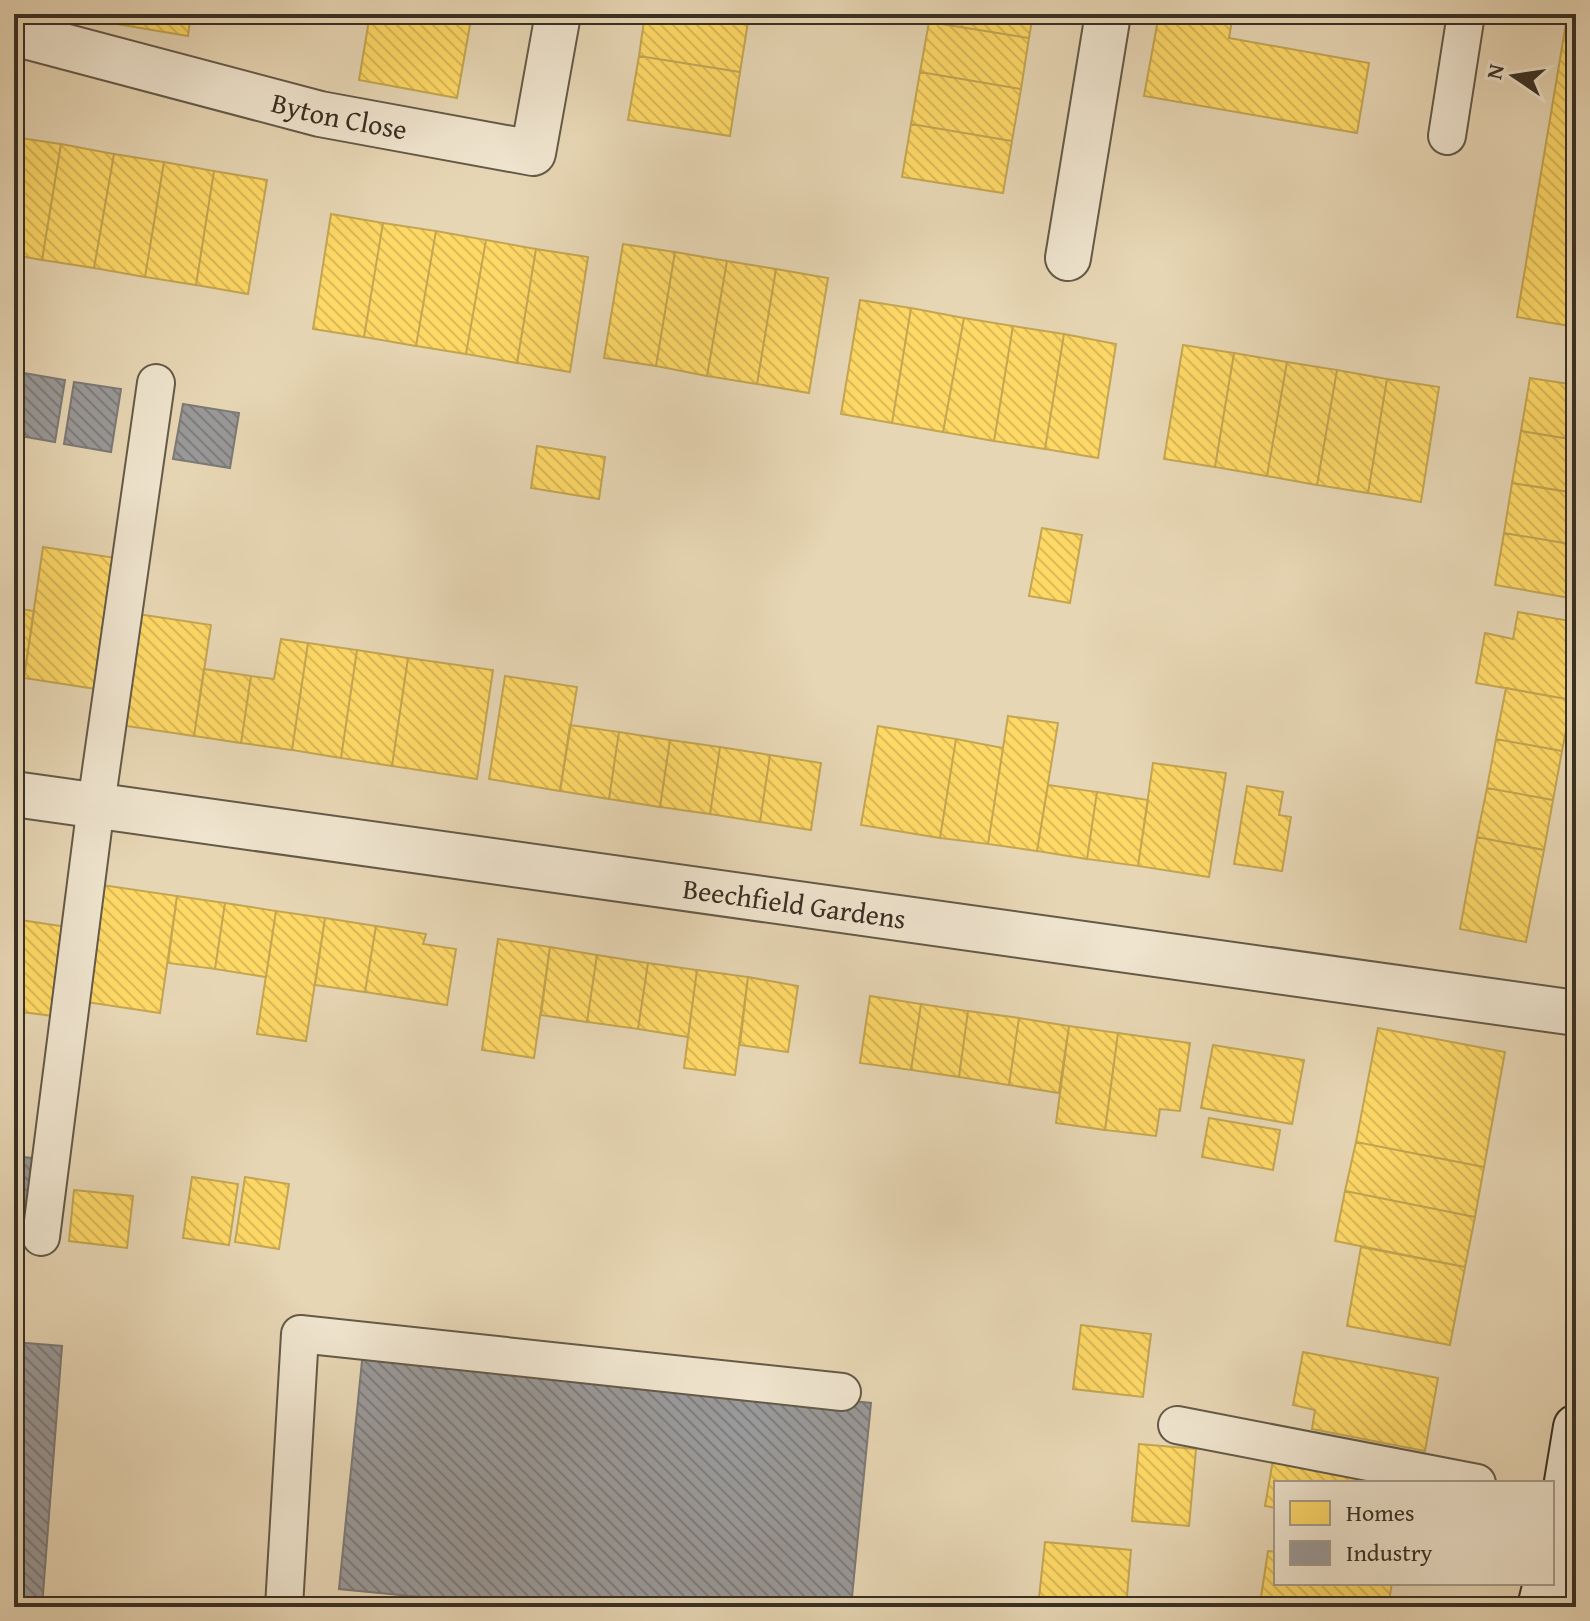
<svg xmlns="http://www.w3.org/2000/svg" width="1590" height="1621" font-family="'Gentium Book Plus',serif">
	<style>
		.homes { fill: url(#homes-back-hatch); stroke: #c4a652; stroke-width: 2 }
		.industry { fill: url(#industry-back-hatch); stroke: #7c7a76; stroke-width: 2 }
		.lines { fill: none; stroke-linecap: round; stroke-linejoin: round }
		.lane-casing { stroke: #645a48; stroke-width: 40 }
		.street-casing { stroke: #645a48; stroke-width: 48 }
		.secondary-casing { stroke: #393024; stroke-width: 48 }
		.lane { stroke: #efe4ce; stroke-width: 36 }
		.street { stroke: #efe4ce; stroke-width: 44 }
		.secondary { stroke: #efe4ce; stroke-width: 44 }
		.labels { text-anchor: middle; stroke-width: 8; stroke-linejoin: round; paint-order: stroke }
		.street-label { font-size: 28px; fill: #393024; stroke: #efe4ce }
	</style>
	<defs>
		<pattern id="homes-back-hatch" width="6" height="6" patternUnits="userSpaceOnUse" patternTransform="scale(2)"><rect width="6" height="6" fill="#ffd966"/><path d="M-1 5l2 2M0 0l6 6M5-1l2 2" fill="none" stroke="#dbbb58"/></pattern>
		<pattern id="industry-back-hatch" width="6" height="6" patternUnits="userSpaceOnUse" patternTransform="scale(2)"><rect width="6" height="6" fill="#999"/><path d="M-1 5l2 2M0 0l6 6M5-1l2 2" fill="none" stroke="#7e7d7d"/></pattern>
	</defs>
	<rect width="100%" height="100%" fill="#e7d6b4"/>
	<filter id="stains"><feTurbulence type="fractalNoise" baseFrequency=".0025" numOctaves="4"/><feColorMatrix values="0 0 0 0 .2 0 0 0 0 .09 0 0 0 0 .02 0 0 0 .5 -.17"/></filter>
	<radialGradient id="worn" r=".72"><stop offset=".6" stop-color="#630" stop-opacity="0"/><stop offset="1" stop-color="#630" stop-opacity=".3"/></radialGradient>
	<path class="homes" d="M 88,14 L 191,14 L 188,36 L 87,19 Z
		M 370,14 L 472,14 L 457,98 L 359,80 Z
		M 645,14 L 700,14 L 748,22 L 740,72 L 639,56 Z
		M 700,14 L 749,14 L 748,22 Z
		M 930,14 L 1033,14 L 1029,38 L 929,22 Z
		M 1159,14 L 1233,14 L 1229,38 L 1369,63 L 1357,133 L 1144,96 Z
		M 929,22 L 1029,38 L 1021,89 L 920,72 Z
		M 1566,23 L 1576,25 L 1576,327 L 1517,317 Z
		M 639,56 L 740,72 L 730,136 L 628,120 Z
		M 920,72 L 1021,89 L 1012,141 L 911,124 Z
		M 911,124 L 1012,141 L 1003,193 L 902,177 Z
		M 14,137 L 61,144 L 42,260 L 14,255 Z
		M 61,144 L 114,154 L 94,268 L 42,260 Z
		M 114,154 L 164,162 L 145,277 L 94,268 Z
		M 164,162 L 214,171 L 196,285 L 145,277 Z
		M 214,171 L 267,180 L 248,294 L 196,285 Z
		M 331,214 L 383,223 L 364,337 L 313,329 Z
		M 383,223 L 436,231 L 416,346 L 364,337 Z
		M 436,231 L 486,240 L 466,354 L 416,346 Z
		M 486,240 L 536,249 L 517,363 L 466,354 Z
		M 623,244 L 675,252 L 656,366 L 604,358 Z
		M 536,249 L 588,257 L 570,372 L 517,363 Z
		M 675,252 L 727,261 L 707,376 L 656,366 Z
		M 727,261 L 776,269 L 757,384 L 707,376 Z
		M 776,269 L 828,278 L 809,393 L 757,384 Z
		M 860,300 L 911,308 L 892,423 L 841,414 Z
		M 911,308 L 964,318 L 943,432 L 892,423 Z
		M 964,318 L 1013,326 L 994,441 L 943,432 Z
		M 1013,326 L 1064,334 L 1045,449 L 994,441 Z
		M 1064,334 L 1116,344 L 1098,458 L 1045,449 Z
		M 1183,345 L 1234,353 L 1215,467 L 1164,459 Z
		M 1234,353 L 1287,362 L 1267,476 L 1215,467 Z
		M 1287,362 L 1337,370 L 1317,485 L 1267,476 Z
		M 1337,370 L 1387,379 L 1368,493 L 1317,485 Z
		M 1530,378 L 1576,385 L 1576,440 L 1521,431 Z
		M 1387,379 L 1439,387 L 1421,502 L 1368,493 Z
		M 1521,431 L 1576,440 L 1576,493 L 1512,483 Z
		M 537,446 L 605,457 L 599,499 L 531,488 Z
		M 1512,483 L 1576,493 L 1576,545 L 1504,533 Z
		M 1042,528 L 1082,535 L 1070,603 L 1029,596 Z
		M 1504,533 L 1576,545 L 1576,599 L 1495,585 Z
		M 43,547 L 116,558 L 96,689 L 24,678 Z
		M 14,608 L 34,611 L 24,678 L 14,677 Z
		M 1518,612 L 1576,622 L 1576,677 L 1572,700 L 1476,683 L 1485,633 L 1513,639 Z
		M 138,614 L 211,625 L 194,736 L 120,725 Z
		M 281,639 L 308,643 L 292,750 L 241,743 L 251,676 L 274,679 Z
		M 308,643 L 357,650 L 341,758 L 292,750 Z
		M 357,650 L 408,658 L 392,766 L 341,758 Z
		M 408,658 L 493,670 L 477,779 L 392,766 Z
		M 204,669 L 251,676 L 241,743 L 194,736 Z
		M 505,676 L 577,687 L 560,791 L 489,779 Z
		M 1506,688 L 1572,700 L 1562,751 L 1496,739 Z
		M 1008,716 L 1058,723 L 1037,851 L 988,844 Z
		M 570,725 L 619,732 L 609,799 L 560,791 Z
		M 878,726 L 956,739 L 940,838 L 861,825 Z
		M 619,732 L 670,740 L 660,807 L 609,799 Z
		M 956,739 L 1003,748 L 988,844 L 940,838 Z
		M 1496,739 L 1562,751 L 1553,800 L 1487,788 Z
		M 670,740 L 720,747 L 710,814 L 660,807 Z
		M 720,747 L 770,755 L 760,822 L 710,814 Z
		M 770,755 L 821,763 L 811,830 L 760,822 Z
		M 1153,763 L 1226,773 L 1209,877 L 1138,866 Z
		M 1048,785 L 1097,792 L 1087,859 L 1037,851 Z
		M 1247,786 L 1283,792 L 1279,815 L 1291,817 L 1282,871 L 1234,864 Z
		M 1487,788 L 1553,800 L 1544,850 L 1477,837 Z
		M 1097,792 L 1148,800 L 1138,866 L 1087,859 Z
		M 1477,837 L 1544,850 L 1526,942 L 1460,929 Z
		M 102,885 L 177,896 L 160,1013 L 86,1002 Z
		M 177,896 L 225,903 L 215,969 L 168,963 Z
		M 225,903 L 276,911 L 266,977 L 215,969 Z
		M 276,911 L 325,918 L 306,1041 L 257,1034 Z
		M 325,918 L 376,926 L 365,992 L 315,985 Z
		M 14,919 L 74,928 L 61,1017 L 14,1011 Z
		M 376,926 L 426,934 L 423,944 L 456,949 L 447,1005 L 365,992 Z
		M 498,939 L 550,947 L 534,1058 L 482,1050 Z
		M 550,947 L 597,955 L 587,1022 L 541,1015 Z
		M 597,955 L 648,963 L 638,1029 L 587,1022 Z
		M 648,963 L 697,970 L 688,1037 L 638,1029 Z
		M 697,970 L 748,977 L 735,1075 L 684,1068 Z
		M 748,977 L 798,986 L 788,1052 L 740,1045 Z
		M 870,996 L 921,1004 L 911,1070 L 860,1063 Z
		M 921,1004 L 968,1011 L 959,1077 L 911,1070 Z
		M 968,1011 L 1019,1018 L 1009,1085 L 959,1077 Z
		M 1019,1018 L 1069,1026 L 1059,1093 L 1009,1085 Z
		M 1069,1026 L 1118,1033 L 1105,1130 L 1056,1123 Z
		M 1378,1028 L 1505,1052 L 1484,1167 L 1356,1142 Z
		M 1118,1033 L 1190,1043 L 1180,1111 L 1160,1109 L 1156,1136 L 1105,1130 Z
		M 1213,1045 L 1304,1060 L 1292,1124 L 1201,1108 Z
		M 1209,1118 L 1280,1130 L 1273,1170 L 1202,1157 Z
		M 1356,1142 L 1484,1167 L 1475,1217 L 1345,1191 Z
		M 192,1177 L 238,1184 L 229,1245 L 183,1238 Z
		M 245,1177 L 289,1184 L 279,1249 L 235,1242 Z
		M 74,1190 L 133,1196 L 127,1248 L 69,1241 Z
		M 1345,1191 L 1475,1217 L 1465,1267 L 1335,1241 Z
		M 1361,1247 L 1465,1267 L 1450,1345 L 1347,1326 Z
		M 1081,1325 L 1151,1334 L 1143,1397 L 1073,1389 Z
		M 1303,1352 L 1438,1378 L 1425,1451 L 1312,1429 L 1315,1410 L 1293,1405 Z
		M 1139,1444 L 1196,1449 L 1189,1526 L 1132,1521 Z
		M 1273,1460 L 1407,1483 L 1276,1483 L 1276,1508 L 1265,1506 Z
		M 1045,1542 L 1131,1550 L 1126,1607 L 1038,1607 Z
		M 1268,1551 L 1276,1552 L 1276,1583 L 1392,1583 L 1388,1607 L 1283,1607 L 1284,1600 L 1261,1597 Z"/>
	<path class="industry" d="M 18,372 L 65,380 L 55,442 L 14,435 L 14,398 Z
		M 74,382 L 121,389 L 111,452 L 64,444 Z
		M 183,404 L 239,413 L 230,468 L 173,459 Z
		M 14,1156 L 41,1159 L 33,1238 L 14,1236 Z
		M 14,1342 L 62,1346 L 42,1607 L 14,1607 Z
		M 363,1351 L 871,1403 L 851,1607 L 523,1607 L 339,1589 Z"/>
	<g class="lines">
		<g class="lane-casing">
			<path id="lane" d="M 1447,136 L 1466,14
				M 41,1237 L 96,805 L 156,383
				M 1177,1425 L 1477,1483
				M 284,1607 L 300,1334 L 842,1392"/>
		</g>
		<g class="street-casing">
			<g id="street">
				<path id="s1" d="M 14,33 L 320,114 L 533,153 L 558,14"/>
				<path d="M 1068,258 L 1108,14"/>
				<path id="s2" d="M 14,794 L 1576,1013"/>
			</g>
		</g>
		<g class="secondary-casing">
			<path id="secondary" d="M 1552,1555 L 1564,1500 L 1576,1427
				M 1540,1607 L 1546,1583"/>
		</g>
		<use href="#lane" class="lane"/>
		<use href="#street" class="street"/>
		<use href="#secondary" class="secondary"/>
	</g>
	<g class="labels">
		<g class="street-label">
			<text dy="10" stroke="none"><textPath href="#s1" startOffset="336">Byton Close</textPath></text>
			<text dy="10" stroke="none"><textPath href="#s2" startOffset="788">Beechfield Gardens</textPath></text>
		</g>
	</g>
	<rect width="1590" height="1621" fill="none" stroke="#e7d6b4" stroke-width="48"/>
	<rect x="16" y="16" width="1558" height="1589" fill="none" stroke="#393024" stroke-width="4"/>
	<rect x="24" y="24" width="1542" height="1573" fill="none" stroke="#393024" stroke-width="2"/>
	<rect x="1274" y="1481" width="280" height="104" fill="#efe4ce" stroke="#a69c8a" stroke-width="2"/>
	<rect x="1290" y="1501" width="40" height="24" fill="#ffd966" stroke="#a69c8a" stroke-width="2"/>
	<text x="1346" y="1521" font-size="24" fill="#393024">Homes</text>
	<rect x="1290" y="1541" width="40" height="24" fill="#999999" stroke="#a69c8a" stroke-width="2"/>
	<text x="1346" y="1561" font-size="24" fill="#393024">Industry</text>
	<g transform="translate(1514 76) rotate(283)" stroke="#efe4ce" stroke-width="6" paint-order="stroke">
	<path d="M0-6L14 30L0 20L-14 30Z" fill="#393024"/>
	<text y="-12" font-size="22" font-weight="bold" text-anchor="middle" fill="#393024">N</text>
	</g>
	<rect width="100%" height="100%" filter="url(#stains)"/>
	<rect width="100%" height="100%" fill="url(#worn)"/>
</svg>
